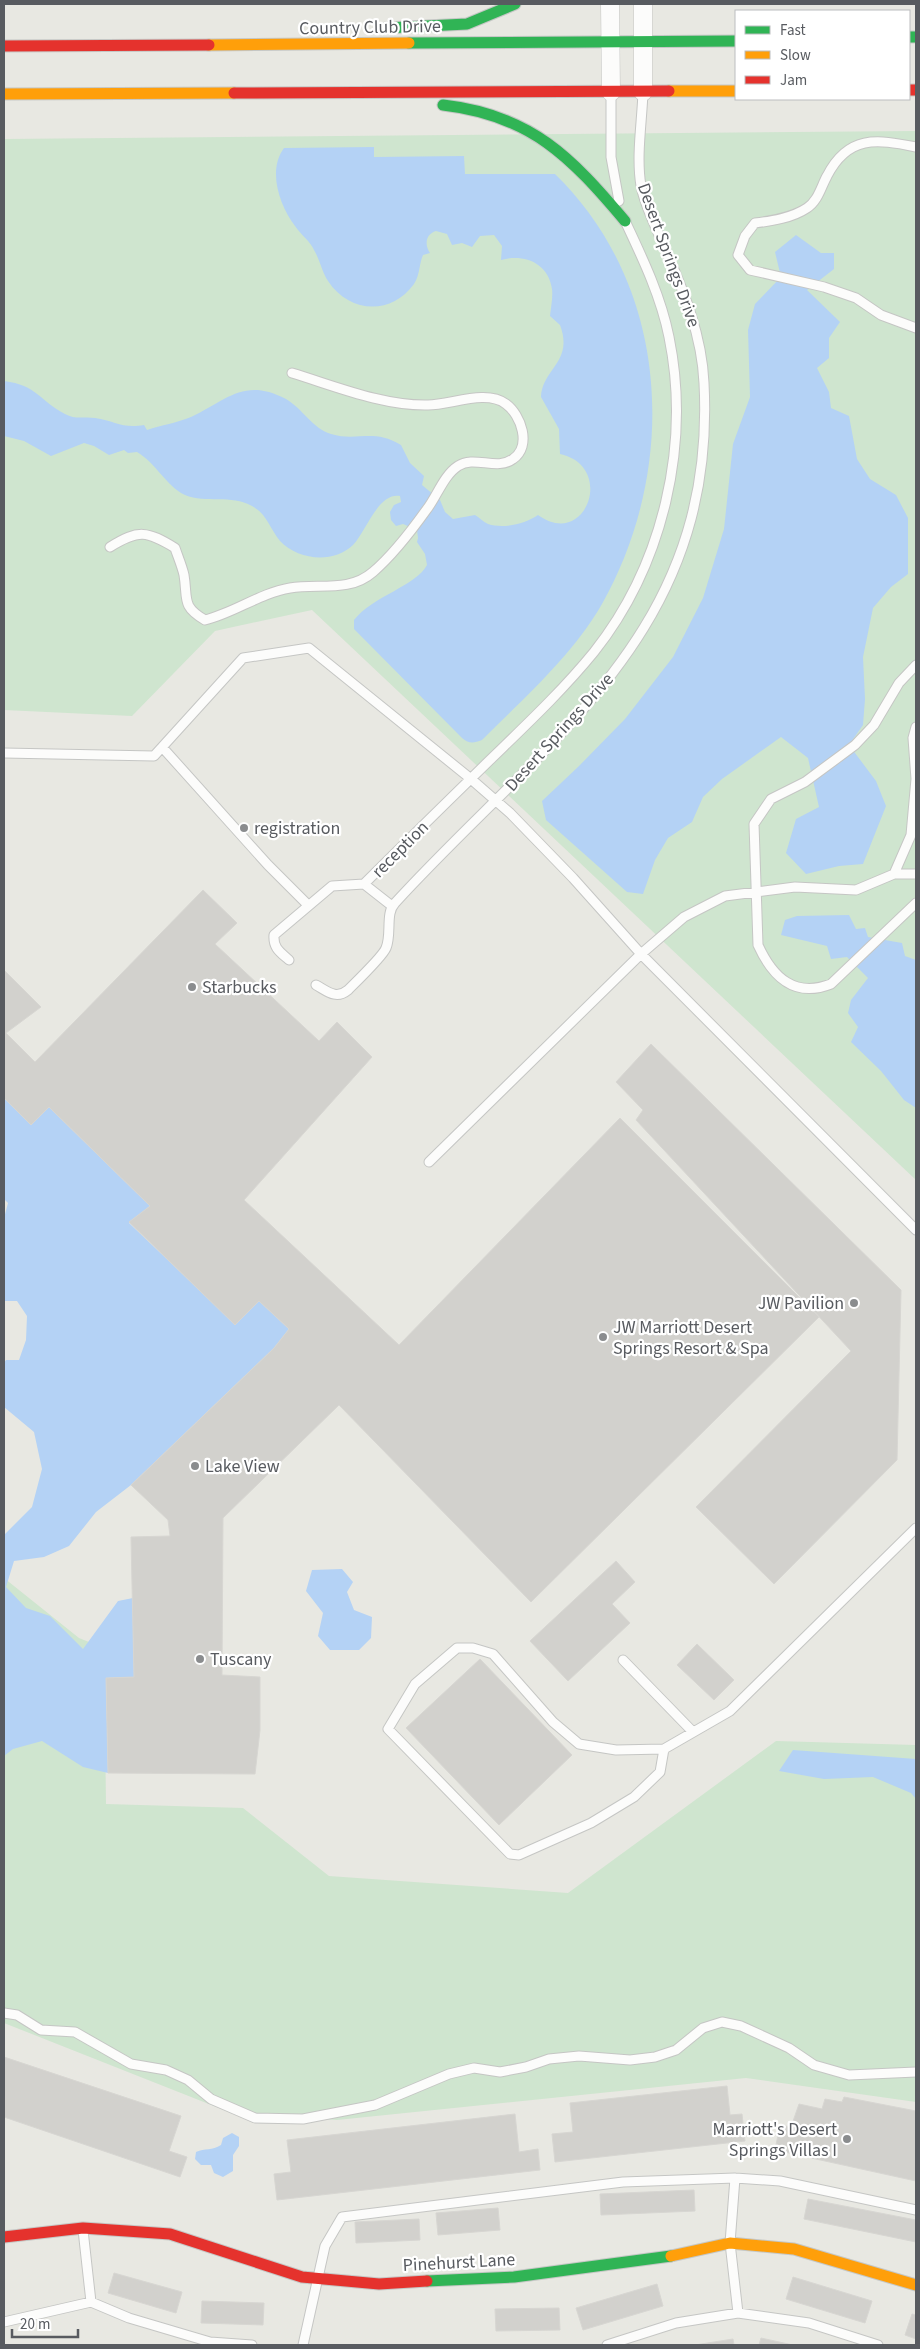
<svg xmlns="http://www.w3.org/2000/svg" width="920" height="2349" font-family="'Source Sans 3',sans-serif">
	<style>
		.green { fill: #cfe5cf }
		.water { fill: #b4d2f5 }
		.building { fill: #d2d1cd; stroke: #d7d6d2 }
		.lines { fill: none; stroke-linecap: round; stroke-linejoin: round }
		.lane-casing { stroke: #c5c6c4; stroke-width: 11 }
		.street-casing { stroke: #c5c6c4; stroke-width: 19 }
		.fast-casing { stroke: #c5c7c5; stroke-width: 13 }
		.slow-casing { stroke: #c5c7c5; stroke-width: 13 }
		.jam-casing { stroke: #c5c7c5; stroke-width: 13 }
		.lane { stroke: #fcfcfb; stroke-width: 9 }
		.street { stroke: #fcfcfb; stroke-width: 18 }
		.fast { stroke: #30b455; stroke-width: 11 }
		.slow { stroke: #ff9f0a; stroke-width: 11 }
		.jam { stroke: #e5322d; stroke-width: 11 }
		.poi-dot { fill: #8a8c8e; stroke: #fff; stroke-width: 2 }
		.labels { text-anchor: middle; stroke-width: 4.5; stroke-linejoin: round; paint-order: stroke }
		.street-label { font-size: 18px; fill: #585b60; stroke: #fff }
		.poi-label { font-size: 18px; fill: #585b60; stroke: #fff; text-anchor: start }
	</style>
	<rect width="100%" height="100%" fill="#e8e8e2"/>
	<path class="green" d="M 916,131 L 916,1180 L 312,610 L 215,631 L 132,716 L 4,710 L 4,139 Z
		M 4,1578 L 79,1638 L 104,1648 L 106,1804 L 243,1808 L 329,1876 L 568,1893 L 776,1741 L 916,1745 L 916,2102 L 746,2078 L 337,2120 L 229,2112 L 4,2023 Z"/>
	<path class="water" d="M 374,147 L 374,157 L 464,156 L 465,174 L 555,174 C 671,287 679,467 602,604 C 572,656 524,698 482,740 C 474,743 469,744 462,738 L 354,629 L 354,620 C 373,596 416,586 427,565 L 425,554 L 417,542 L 418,538 L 417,530 L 403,524 L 396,526 L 391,520 L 390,512 L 394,505 L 401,502 L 400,496 C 378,492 366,532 353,545 C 333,564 298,560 280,541 C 270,529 267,514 252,506 C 231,494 206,504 185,495 C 166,486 156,463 137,452 L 128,453 L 124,450 L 109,455 L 94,446 L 84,443 L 51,456 L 24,441 L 4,436 L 4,381 C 37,385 40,401 65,414 C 76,420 84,416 95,418 C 115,421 123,429 144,425 L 147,430 C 161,425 177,423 191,417 C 227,400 244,377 286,399 C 303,409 312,428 331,434 C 357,442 373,428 401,445 L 410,463 L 424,476 L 422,485 L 440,500 L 445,512 L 453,519 L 475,515 C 479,517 483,522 488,524 C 504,529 525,524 538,515 C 586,550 616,466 560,454 L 559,429 L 541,397 C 542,369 574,362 560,325 L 550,316 C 551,307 553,297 552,289 C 548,262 523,254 501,260 L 502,246 L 494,235 L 480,236 L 472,247 L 462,243 L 452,245 L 447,234 L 436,231 C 426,234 424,244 430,253 L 423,255 C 419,264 420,275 414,284 C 391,316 349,313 328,281 C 322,272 320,260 314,250 C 310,241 301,235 295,226 C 280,206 267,171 284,148 Z
		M 796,235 L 821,253 L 834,253 L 834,269 L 807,290 L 840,322 L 829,338 L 829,358 L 817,368 L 829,392 L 831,408 L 849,416 L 857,459 L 870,479 L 896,495 L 908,518 L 908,574 L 891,587 L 873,608 L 863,657 L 865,699 L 863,725 L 849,745 L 876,781 L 886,806 L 863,864 L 839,866 L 806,874 L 786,853 L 796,819 L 819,807 L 808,758 L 781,737 L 722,779 L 703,797 L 692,822 L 668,838 L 655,860 L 643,894 L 627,892 L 546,820 L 542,801 L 579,766 L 625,719 L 673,657 L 703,598 L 724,529 L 733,444 L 750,397 L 748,330 L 755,304 L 781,277 L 775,252 Z
		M 849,915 L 856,929 L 865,928 L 868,937 L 902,943 L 905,956 L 916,960 L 916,1108 L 904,1100 L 881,1071 L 851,1042 L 858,1027 L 848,1013 L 851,1000 L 868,978 L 847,957 L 831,959 L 827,946 L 781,935 L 785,920 L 797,916 Z
		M 4,1098 L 30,1124 L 49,1107 L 150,1206 L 129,1223 L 235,1324 L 259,1301 L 289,1329 L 274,1348 L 131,1485 L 96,1512 L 69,1546 L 44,1557 L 14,1561 L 6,1587 L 26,1608 L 50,1616 L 83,1649 L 118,1601 L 133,1598 L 134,1677 L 106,1678 L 108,1773 L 83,1767 L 42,1741 L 13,1749 L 4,1756 L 4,1535 L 32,1507 L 42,1469 L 34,1432 L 4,1407 L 4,1363 L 6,1360 L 19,1360 L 26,1340 L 27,1316 L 17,1301 L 4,1301 L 4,1218 L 8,1203 L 4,1199 Z
		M 342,1569 L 353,1582 L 347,1592 L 354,1610 L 372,1617 L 371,1638 L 359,1650 L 330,1650 L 318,1636 L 323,1613 L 306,1591 L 312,1570 Z
		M 793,1750 L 916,1759 L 916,1799 L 911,1793 L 873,1777 L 824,1779 L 779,1771 Z
		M 232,2133 L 239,2137 L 239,2146 L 233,2155 L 233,2171 L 223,2177 L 214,2173 L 211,2165 L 201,2165 L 195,2159 L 196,2152 C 205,2148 212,2151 221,2145 L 223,2138 Z"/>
	<path class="building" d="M 203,890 L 237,923 L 215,944 L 319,1041 L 337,1022 L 372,1057 L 244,1200 L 399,1345 L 620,1118 L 819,1317 L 531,1602 L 339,1405 L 223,1518 L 222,1675 L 260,1677 L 260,1730 L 255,1774 L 108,1773 L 106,1678 L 134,1677 L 131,1537 L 170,1536 L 168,1520 L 131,1485 L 274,1348 L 289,1329 L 259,1301 L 235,1325 L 129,1222 L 150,1206 L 49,1107 L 31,1125 L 4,1098 L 4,970 L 41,1007 L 6,1033 L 35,1062 Z
		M 651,1044 L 901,1290 L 897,1460 L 774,1584 L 696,1507 L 851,1351 L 636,1120 L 643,1110 L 616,1082 Z
		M 616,1561 L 635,1582 L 612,1604 L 630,1623 L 568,1681 L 530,1641 Z
		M 697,1644 L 734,1680 L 714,1700 L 677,1665 Z
		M 480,1659 L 572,1755 L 499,1825 L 406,1728 Z
		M 4,2057 L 181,2116 L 169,2151 L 187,2157 L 180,2177 L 4,2117 Z
		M 727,2086 L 730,2115 L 742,2114 L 745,2141 L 555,2162 L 552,2134 L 573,2132 L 570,2103 Z
		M 844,2097 L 916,2111 L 916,2181 L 775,2150 L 780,2125 L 791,2127 L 799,2104 L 822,2109 L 825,2099 L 842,2102 Z
		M 515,2114 L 519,2152 L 538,2149 L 540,2170 L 277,2200 L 274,2174 L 291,2172 L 287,2140 Z
		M 694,2190 L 695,2211 L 601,2215 L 600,2194 Z
		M 808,2199 L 916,2220 L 916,2242 L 804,2219 Z
		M 498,2208 L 500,2230 L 438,2235 L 436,2213 Z
		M 419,2219 L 420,2240 L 356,2243 L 355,2222 Z
		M 114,2273 L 182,2292 L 176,2313 L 108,2293 Z
		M 793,2277 L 872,2301 L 865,2323 L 786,2299 Z
		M 657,2284 L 663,2306 L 583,2330 L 576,2308 Z
		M 202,2301 L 264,2303 L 263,2325 L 201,2323 Z
		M 559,2308 L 560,2330 L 496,2331 L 495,2309 Z
		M 912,2314 L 916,2315 L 916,2339 L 905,2335 Z
		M 761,2338 L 793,2345 L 759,2345 Z
		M 733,2339 L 734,2345 L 695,2345 Z"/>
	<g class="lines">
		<g class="lane-casing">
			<path id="lane" d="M 611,92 L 611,157 L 619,201
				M 916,147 C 876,139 848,135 827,176 C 821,187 818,201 807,208 C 792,218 772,221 755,223 L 745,236 L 738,255 L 750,270 L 824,287 L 856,298 L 881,315 L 916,328
				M 110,547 C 139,529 147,531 175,548 C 178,557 182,566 184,575 C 188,599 181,606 205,620 C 234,613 260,593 290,588 C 318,583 349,593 373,572 C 393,555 412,530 427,509 C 437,496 444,475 458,466 C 474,455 497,471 513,459 C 532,446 521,415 506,404 C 486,389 451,405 428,405 C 383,406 335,386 292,373
				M 916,665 L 899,683 L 874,725 L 855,745 L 805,782 L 771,799 L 754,824 L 758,945 C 773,978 795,998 831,984 L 916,903
				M 162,747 L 268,865 L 308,905
				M 4,753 L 154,756 L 243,658 L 309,648 L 471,779 L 510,813 L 573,878 L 641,954 L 916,1230
				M 894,874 L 916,874
				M 364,884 L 392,906
				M 289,960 C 280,952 273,948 274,935 L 332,886 L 364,884 C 407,841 450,799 493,757 C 528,723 563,690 594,652 C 663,565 691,445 669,337 C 661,297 643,259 626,223
				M 316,985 C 327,991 336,1000 348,990 C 356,982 383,956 386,948 C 392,934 385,913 395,903 C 546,738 717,634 704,383 C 702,336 684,291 665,249 C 657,229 645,207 641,186 C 636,156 642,122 643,92
				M 429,1162 L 641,954 L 684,917 L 725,896 L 795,887 L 856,890 L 894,874 L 911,835 L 916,779 L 913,738 L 916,727
				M 623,1660 L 693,1732
				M 664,1749 L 660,1772 L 634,1797 L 591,1823 L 519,1855 L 510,1854 L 388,1729 L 415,1684 L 457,1648 L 473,1648 L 493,1654 L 553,1722 L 579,1744 L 616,1750 L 664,1749 L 730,1711 L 916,1528
				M 4,2013 L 17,2015 L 41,2030 L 75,2032 L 131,2064 L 166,2070 L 188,2080 L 211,2099 L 255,2118 L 303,2119 L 375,2105 L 449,2074 L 474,2068 L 500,2072 L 526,2067 L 549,2059 L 579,2056 L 630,2060 L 655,2057 L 676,2050 L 703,2028 L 722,2022 L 741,2026 L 789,2048 L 814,2065 L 849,2075 L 916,2072
				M 735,2178 L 730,2243 L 738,2313
				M 83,2230 L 91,2302
				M 4,2322 L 91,2302 L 129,2318 L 210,2342 L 252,2345
				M 303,2345 L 325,2246 L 342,2217 L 623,2182 L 735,2178 L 780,2181 L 916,2210
				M 607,2345 L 676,2323 L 738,2313 L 809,2323 L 878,2345"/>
		</g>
		<g class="street-casing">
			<path id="street" d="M 610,4 L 611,92
				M 643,4 L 643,92"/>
		</g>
		<g class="fast-casing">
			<path id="fast" d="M 386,28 L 467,24 L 515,4
				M 909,37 L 916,37
				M 409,43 L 736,41
				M 443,105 C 531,115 571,157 625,221
				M 427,2281 L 514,2277 L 671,2256"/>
		</g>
		<g class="slow-casing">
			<path id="slow" d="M 209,45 L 409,43
				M 669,91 L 736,91
				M 4,94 L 234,93
				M 671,2256 L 730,2243 L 794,2249 L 916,2285"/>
		</g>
		<g class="jam-casing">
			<path id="jam" d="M 4,46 L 209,45
				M 909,90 L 916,90
				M 234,93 L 669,91
				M 4,2237 L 83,2228 L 170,2234 L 302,2277 L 379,2284 L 427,2281"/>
		</g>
		<use href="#lane" class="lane"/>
		<use href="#street" class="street"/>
		<use href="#fast" class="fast"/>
		<use href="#slow" class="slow"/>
		<use href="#jam" class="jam"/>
	</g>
	<g class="poi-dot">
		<circle cx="244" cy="828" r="5"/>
		<circle cx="192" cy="987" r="5"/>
		<circle cx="854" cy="1303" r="5"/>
		<circle cx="603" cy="1337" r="5"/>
		<circle cx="195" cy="1466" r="5"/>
		<circle cx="200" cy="1659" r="5"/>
		<circle cx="847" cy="2139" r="5"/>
	</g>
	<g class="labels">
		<g class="street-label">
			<text transform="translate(370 27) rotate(-1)" y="6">Country Club Drive</text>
			<text transform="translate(669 255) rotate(70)" y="6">Desert Springs Drive</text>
			<text transform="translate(559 732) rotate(-48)" y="6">Desert Springs Drive</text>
			<text transform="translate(400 849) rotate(-45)" y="6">reception</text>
			<text transform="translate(459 2262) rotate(-3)" y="6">Pinehurst Lane</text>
		</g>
		<g class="poi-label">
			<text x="254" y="834">registration</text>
			<text x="202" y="993">Starbucks</text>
			<text x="844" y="1309" text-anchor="end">JW Pavilion</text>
			<text x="613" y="1333">JW Marriott Desert<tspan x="613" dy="21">Springs Resort &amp; Spa</tspan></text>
			<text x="205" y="1472">Lake View</text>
			<text x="210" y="1665">Tuscany</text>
			<text x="837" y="2135" text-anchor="end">Marriott's Desert<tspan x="837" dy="21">Springs Villas I</tspan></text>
		</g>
	</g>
	<rect width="920" height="2349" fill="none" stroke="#585b60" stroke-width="10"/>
	<rect x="735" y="10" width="175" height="90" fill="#ffffff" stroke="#bcbdbf"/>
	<rect x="745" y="26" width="25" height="8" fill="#30b455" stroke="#bcbdbf"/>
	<text x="780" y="35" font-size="15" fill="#585b60">Fast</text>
	<rect x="745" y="51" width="25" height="8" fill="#ff9f0a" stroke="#bcbdbf"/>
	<text x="780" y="60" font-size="15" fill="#585b60">Slow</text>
	<rect x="745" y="76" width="25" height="8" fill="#e5322d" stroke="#bcbdbf"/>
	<text x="780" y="85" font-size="15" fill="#585b60">Jam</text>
	<path d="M12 2329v8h66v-8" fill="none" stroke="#585b60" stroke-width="2.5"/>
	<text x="20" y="2329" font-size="15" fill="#585b60" stroke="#ffffff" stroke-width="4" paint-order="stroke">20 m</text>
</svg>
